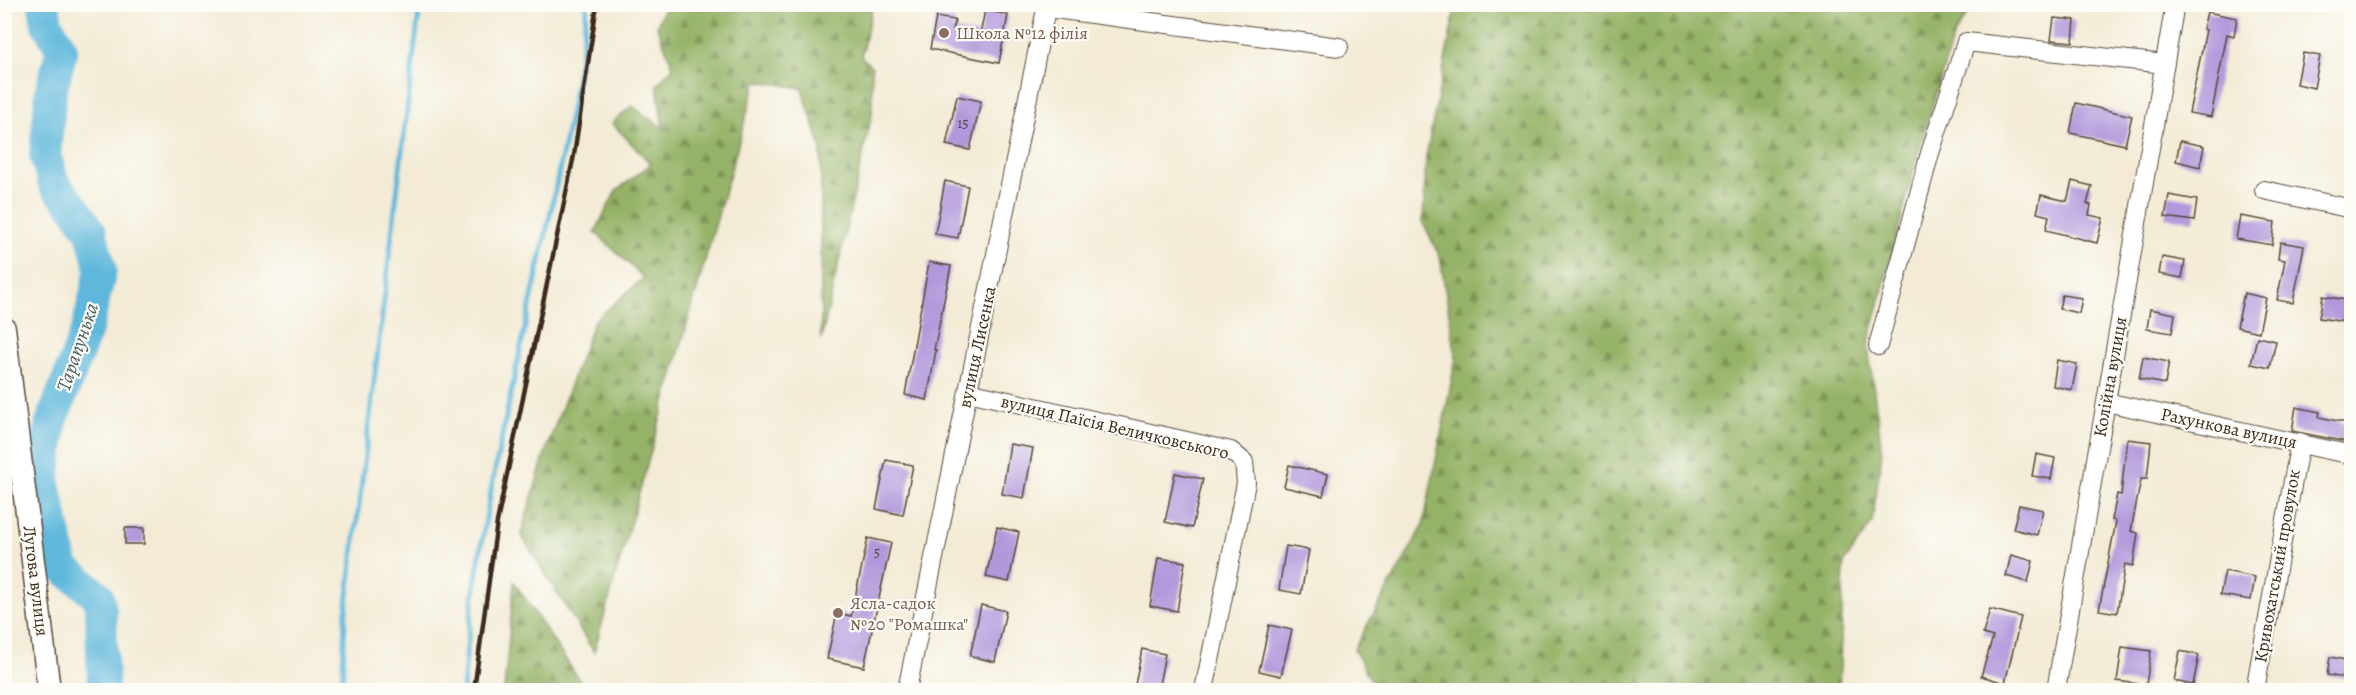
<svg xmlns="http://www.w3.org/2000/svg" width="2356" height="695" font-family="Alegreya,serif">
	<style>
		.forest { fill: url(#forest-firs); stroke: #686e42; stroke-width: 1.5 }
		.lines { fill: none; stroke-linecap: round; stroke-linejoin: round }
		.stream { stroke: #5fb8dc; stroke-width: 5 }
		.river { stroke: #5fb8dc; stroke-width: 32 }
		.building { fill: #b198db }
		.minor-casing { stroke: #574739; stroke-width: 20 }
		.tertiary-casing { stroke: #574739; stroke-width: 25 }
		.minor { stroke: #fff; stroke-width: 18 }
		.tertiary { stroke: #fff; stroke-width: 22 }
		.rail { stroke: #3b2a1e; stroke-width: 4.5 }
		.education-dot { fill: #8d6e63; stroke: #fdfcf7; stroke-width: 2 }
		.labels { text-anchor: middle; stroke-width: 4.5; stroke-linejoin: round; paint-order: stroke }
		.number-label { font-size: 15px; fill: #58464d }
		.education-label { font-size: 18px; fill: #785e54; stroke: #fdfcf7; text-anchor: start }
		.street-label { font-size: 18px; fill: #3b2a1e; stroke: #fdfcf7 }
		.water-label { font-size: 20px; font-style: italic; fill: #485c60; stroke: #fdfcf7 }
	</style>
	<defs>
		<pattern id="forest-firs" width="22" height="20" patternUnits="userSpaceOnUse" patternTransform="scale(1.5)"><rect width="22" height="20" fill="#95b367"/><path d="M5 1l3.5 6h-7zM16 11l3.5 6h-7z" fill="#7b9254"/></pattern>
	</defs>
	<rect width="100%" height="100%" fill="#fdfcf7"/>
	<filter id="ink" filterUnits="userSpaceOnUse"><feTurbulence type="fractalNoise" baseFrequency=".0167" numOctaves="2"/><feDisplacementMap in="SourceGraphic" scale="12" xChannelSelector="R" yChannelSelector="G"/><feConvolveMatrix kernelMatrix="1 2 1 2 8 2 1 2 1" color-interpolation-filters="sRGB"/></filter>
	<filter id="wash" filterUnits="userSpaceOnUse"><feTurbulence type="fractalNoise" baseFrequency=".008" numOctaves="4" result="noise"/><feDisplacementMap in="SourceGraphic" scale="24" xChannelSelector="R" yChannelSelector="G"/><feGaussianBlur stdDeviation="1.35" result="paint"/><feColorMatrix in="noise" values="0 0 0 0 0 0 0 0 0 0 0 0 0 0 0 0 0 1.4 0 .05"/><feComposite in="paint" operator="in"/></filter>
	<g filter="url(#wash)">
		<rect width="100%" height="100%" fill="#f3ebd5"/>
		<path class="forest" d="M 665,5 L 873,5 L 861,56 L 872,67 L 872,114 L 821,341 L 821,148 L 802,88 L 756,81 L 594,652 L 521,535 L 544,456 L 594,321 L 644,278 L 595,232 L 616,191 L 651,164 L 612,123 L 632,106 L 663,128 L 657,85 L 673,67 L 657,26 Z
			M 1456,5 L 1973,5 L 1953,37 L 1918,154 L 1868,346 L 1882,452 L 1872,523 L 1844,563 L 1839,690 L 1376,690 L 1354,649 L 1423,526 L 1456,358 L 1440,257 L 1423,222 L 1426,157 Z
			M 514,582 L 586,690 L 504,690 Z"/>
		<g class="lines">
			<path class="stream" d="M 342,690 L 345,620 L 420,4
				M 463,690 C 476,527 518,366 552,205 C 565,139 581,72 587,4"/>
			<path class="river" d="M 44,4 L 47,24 L 62,50 L 51,91 L 45,155 L 54,184 L 74,207 L 91,232 L 101,270 L 87,329 L 51,423 L 44,481 L 63,568 L 98,596 L 101,610 L 103,690"/>
		</g>
		<g id="blocks">
			<path class="building" d="M 985,10 L 1008,15 L 999,63 L 930,49 L 936,17 L 955,20 L 953,29 L 980,35 Z
				M 2207,12 L 2237,18 L 2234,36 L 2227,34 L 2211,117 L 2189,113 L 2206,30 L 2203,29 Z
				M 2054,18 L 2075,20 L 2073,42 L 2051,40 Z
				M 2303,53 L 2320,56 L 2314,88 L 2297,84 Z
				M 957,96 L 981,101 L 970,150 L 946,145 Z
				M 2076,103 L 2132,116 L 2125,145 L 2070,133 Z
				M 2180,141 L 2204,146 L 2200,167 L 2176,161 Z
				M 945,181 L 968,186 L 958,238 L 935,234 Z
				M 2072,181 L 2092,186 L 2087,204 L 2091,205 L 2089,215 L 2103,218 L 2097,243 L 2046,230 L 2049,216 L 2037,213 L 2041,195 L 2067,201 Z
				M 2169,195 L 2197,200 L 2194,221 L 2165,217 Z
				M 2240,216 L 2275,222 L 2272,245 L 2236,239 Z
				M 2280,242 L 2304,246 L 2293,303 L 2277,300 L 2285,260 L 2278,259 Z
				M 2162,257 L 2185,261 L 2182,278 L 2159,274 Z
				M 929,262 L 951,266 L 934,350 L 936,350 L 927,400 L 905,395 Z
				M 2244,293 L 2266,298 L 2259,332 L 2237,327 Z
				M 2062,295 L 2082,298 L 2079,313 L 2059,309 Z
				M 2323,296 L 2352,301 L 2352,323 L 2319,318 Z
				M 2150,309 L 2175,314 L 2172,333 L 2147,329 Z
				M 2257,337 L 2276,341 L 2270,368 L 2251,364 Z
				M 2143,357 L 2169,362 L 2165,384 L 2139,379 Z
				M 2057,360 L 2077,364 L 2072,390 L 2053,386 Z
				M 2296,407 L 2320,412 L 2319,417 L 2352,424 L 2352,443 L 2292,431 Z
				M 2127,439 L 2151,442 L 2147,479 L 2141,479 L 2131,531 L 2138,533 L 2133,566 L 2125,564 L 2117,613 L 2099,610 L 2116,521 L 2112,520 L 2117,494 L 2121,495 Z
				M 1010,444 L 1033,448 L 1024,498 L 1002,494 Z
				M 2036,454 L 2055,458 L 2051,479 L 2032,476 Z
				M 886,460 L 913,465 L 903,515 L 876,509 Z
				M 1289,465 L 1328,474 L 1323,496 L 1284,487 Z
				M 1175,473 L 1203,479 L 1192,528 L 1165,522 Z
				M 2019,505 L 2043,510 L 2037,535 L 2013,529 Z
				M 997,527 L 1019,532 L 1009,582 L 986,577 Z
				M 125,528 L 144,528 L 144,544 L 125,544 Z
				M 868,538 L 891,543 L 864,667 L 827,659 L 837,613 L 851,616 Z
				M 1286,546 L 1309,550 L 1301,594 L 1279,590 Z
				M 2011,555 L 2033,561 L 2028,582 L 2006,576 Z
				M 1158,558 L 1185,562 L 1177,611 L 1150,606 Z
				M 2225,571 L 2255,577 L 2251,600 L 2220,595 Z
				M 981,605 L 1006,611 L 995,662 L 970,656 Z
				M 1990,609 L 2021,617 L 2005,683 L 1981,676 L 1993,637 L 1983,634 Z
				M 1269,625 L 1292,630 L 1281,676 L 1259,671 Z
				M 2122,647 L 2151,651 L 2146,685 L 2117,681 Z
				M 1142,649 L 1165,654 L 1158,690 L 1134,690 Z
				M 2180,651 L 2199,655 L 2193,685 L 2174,681 Z
				M 2330,657 L 2352,661 L 2349,679 L 2327,675 Z"/>
		</g>
	</g>
	<g filter="url(#ink)">
		<use href="#blocks" fill-opacity="0" stroke="#574739" stroke-width="1.5"/>
		<g class="lines">
			<g class="minor-casing">
				<path id="minor" d="M 1047,8 L 1339,47
					M 2264,190 L 2352,209
					M 1878,346 L 1930,153 L 1966,42 L 2165,64
					M 968,392 L 1231,451 L 1244,462 L 1246,483 L 1204,690
					M 2106,402 L 2352,455
					M 907,690 L 1047,4
					M 2056,690 L 2175,4
					M 2255,690 L 2300,442"/>
			</g>
			<g class="tertiary-casing">
				<path id="tertiary" d="M 4,328 L 49,690"/>
			</g>
			<use href="#minor" class="minor"/>
			<use href="#tertiary" class="tertiary"/>
			<path class="rail" d="M 474,690 L 497,522 L 574,155 L 597,4"/>
		</g>
	</g>
	<g class="education-dot">
		<circle cx="944" cy="33" r="6"/>
		<circle cx="838" cy="613" r="6"/>
	</g>
	<g class="labels">
		<g class="number-label">
			<text x="963" y="128">15</text>
			<text x="877" y="557">5</text>
		</g>
		<g class="education-label">
			<text x="956" y="39">Школа №12 філія</text>
			<text x="850" y="609">Ясла-садок<tspan x="850" dy="21">№20 "Ромашка"</tspan></text>
		</g>
		<g class="street-label">
			<text transform="translate(977 347) rotate(-78)" y="6">вулиця Лисенка</text>
			<text transform="translate(2110 377) rotate(-80)" y="6">Колійна вулиця</text>
			<text transform="translate(1115 427) rotate(13)" y="6">вулиця Паїсія Величковського</text>
			<text transform="translate(2229 428) rotate(12)" y="6">Рахункова вулиця</text>
			<text transform="translate(2277 566) rotate(-80)" y="6">Кривохатський провулок</text>
			<text transform="translate(36 581) rotate(83)" y="6">Лугова вулиця</text>
		</g>
		<g class="water-label">
			<text transform="translate(77 347) rotate(-71)" y="7">Тарапунька</text>
		</g>
	</g>
	<rect width="2356" height="695" fill="none" stroke="#fdfcf7" stroke-width="24"/>
</svg>
